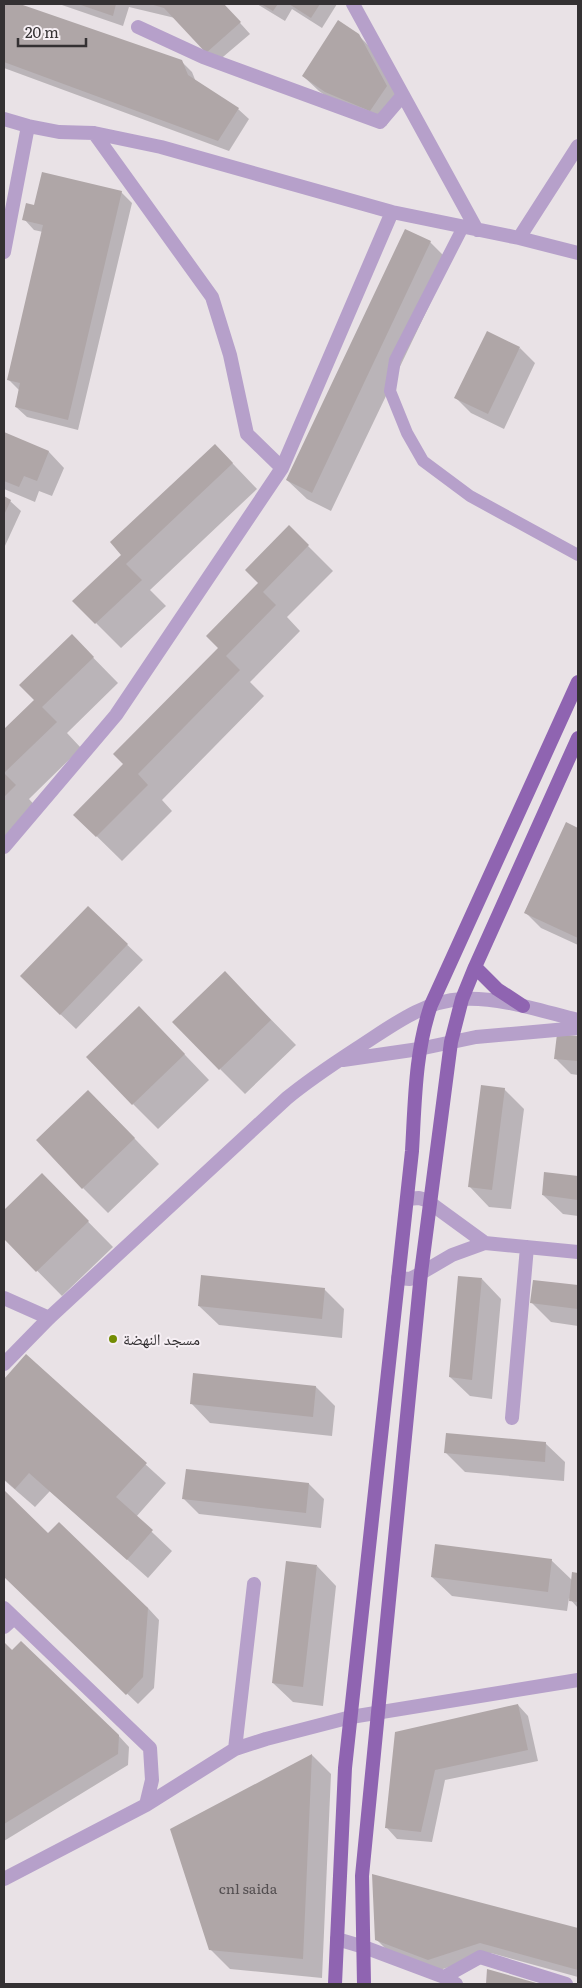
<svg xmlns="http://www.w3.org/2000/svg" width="582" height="1988" font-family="Literata,'Noto Naskh Arabic',serif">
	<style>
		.shadow { fill: #0003 }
		.building { fill: #afa6a7 }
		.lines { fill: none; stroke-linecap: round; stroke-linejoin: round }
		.service { stroke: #b6a0ca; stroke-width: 12 }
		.minor { stroke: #b6a0ca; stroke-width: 14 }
		.tertiary { stroke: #b6a0ca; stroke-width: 14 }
		.primary { stroke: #8f64b1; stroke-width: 14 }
		.poi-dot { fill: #738c03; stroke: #f6eff4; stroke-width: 2 }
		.labels { text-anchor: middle; stroke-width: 4; stroke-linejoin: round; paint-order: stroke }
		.number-label { font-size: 14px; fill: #534e50 }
		.poi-label { font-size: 16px; fill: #343133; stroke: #f6eff4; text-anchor: start }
	</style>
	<rect width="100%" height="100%" fill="#e9e2e6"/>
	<path class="shadow" d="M 4,4 L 16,4 L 181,61 L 192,72 L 196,82 L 238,109 L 249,119 L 229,151 L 4,68 Z
		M 59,4 L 223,4 L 250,34 L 217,62 L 175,18 L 129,7 L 123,26 Z
		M 257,4 L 337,4 L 322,28 L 292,9 L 285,21 Z
		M 358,35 L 374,51 L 401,103 L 386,126 L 341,107 L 319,91 L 303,76 Z
		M 121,192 L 132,203 L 78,430 L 27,417 L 16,407 L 19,390 L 8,379 L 43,232 L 34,230 L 24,219 L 35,206 Z
		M 430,242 L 450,262 L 331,511 L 307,499 L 287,480 Z
		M 520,348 L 535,363 L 504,429 L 471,413 L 456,398 Z
		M 4,433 L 49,452 L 64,468 L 52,496 L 39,491 L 35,502 L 4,489 Z
		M 215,445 L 257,489 L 150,590 L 166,606 L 121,648 L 96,623 L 123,555 Z
		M 4,498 L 10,501 L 21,511 L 4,548 Z
		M 289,527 L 333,571 L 287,617 L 300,631 L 250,682 L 264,696 L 162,800 L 172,811 L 122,861 L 75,815 L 125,764 L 220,648 L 260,583 Z
		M 72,636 L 118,683 L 67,733 L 81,748 L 29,799 L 40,811 L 4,846 L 4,730 L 36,700 Z
		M 566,824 L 578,829 L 578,945 L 541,928 L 525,912 Z
		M 88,907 L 143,960 L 76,1029 L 37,992 Z
		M 250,998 L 296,1045 L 245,1094 L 220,1069 Z
		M 164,1033 L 209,1080 L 158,1129 L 133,1104 Z
		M 558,1035 L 578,1037 L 578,1075 L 571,1074 L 555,1058 Z
		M 504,1089 L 524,1109 L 511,1209 L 489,1207 L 470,1187 Z
		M 113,1116 L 159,1164 L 108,1213 L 83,1188 Z
		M 546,1173 L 578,1177 L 578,1216 L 563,1214 L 543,1195 Z
		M 42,1175 L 113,1247 L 62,1296 L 4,1237 L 4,1212 Z
		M 202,1276 L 325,1290 L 344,1309 L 342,1338 L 219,1325 L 199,1306 Z
		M 482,1279 L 501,1299 L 492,1399 L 470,1396 L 450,1377 Z
		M 534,1281 L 578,1286 L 578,1326 L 551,1322 L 532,1303 Z
		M 26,1356 L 166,1483 L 136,1517 L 172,1551 L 148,1578 L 50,1491 L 35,1507 L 4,1480 L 4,1380 Z
		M 316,1387 L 335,1406 L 332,1436 L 210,1423 L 191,1403 Z
		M 545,1443 L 565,1462 L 564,1481 L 465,1472 L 445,1452 Z
		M 309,1484 L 324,1499 L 321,1528 L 199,1514 L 184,1499 Z
		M 4,1492 L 48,1535 L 148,1608 L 159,1620 L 154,1688 L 138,1704 L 4,1576 Z
		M 551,1560 L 573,1581 L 573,1573 L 578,1574 L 578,1608 L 569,1598 L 567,1611 L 452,1596 L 432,1577 Z
		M 317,1566 L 336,1586 L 323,1706 L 293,1702 L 273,1683 Z
		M 4,1644 L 118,1735 L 129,1747 L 128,1765 L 4,1841 Z
		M 518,1705 L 528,1716 L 538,1761 L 445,1780 L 432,1842 L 397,1839 L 387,1828 L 396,1733 Z
		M 312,1755 L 331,1774 L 322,1978 L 230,1969 L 210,1949 Z
		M 374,1876 L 578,1930 L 578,1977 L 491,1953 L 440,1970 L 387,1950 L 376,1939 Z"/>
	<path class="building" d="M 4,4 L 20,4 L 182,60 L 188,75 L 239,108 L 218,141 L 4,62 Z
		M 78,4 L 116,4 L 113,16 Z
		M 150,4 L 224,4 L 241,22 L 206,53 L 164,8 Z
		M 261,4 L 278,4 L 273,11 Z
		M 289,4 L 320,4 L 311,18 Z
		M 338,20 L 359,34 L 387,86 L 370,111 L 325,92 L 302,76 Z
		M 42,172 L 122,191 L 68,420 L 15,407 L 20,383 L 7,380 L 43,225 L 22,220 L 26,203 L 34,205 Z
		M 405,229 L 431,241 L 312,493 L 286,480 Z
		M 487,331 L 520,347 L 488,414 L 454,398 Z
		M 4,432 L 49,451 L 37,481 L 24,476 L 19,487 L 4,481 Z
		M 215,444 L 233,463 L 126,564 L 142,580 L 95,624 L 72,601 L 121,555 L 110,542 Z
		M 4,496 L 11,500 L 4,515 Z
		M 289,525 L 309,545 L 263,592 L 276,605 L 226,656 L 240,670 L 138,774 L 148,785 L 96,837 L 73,815 L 123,764 L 113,754 L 218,648 L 206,636 L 258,583 L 245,570 Z
		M 72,634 L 94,657 L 42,707 L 57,722 L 4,773 L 16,785 L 4,797 L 4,729 L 34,700 L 19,685 Z
		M 566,822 L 578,828 L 578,938 L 524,913 Z
		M 88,906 L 128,944 L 60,1015 L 20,976 Z
		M 225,971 L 271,1020 L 219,1070 L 172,1022 Z
		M 139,1006 L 185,1054 L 132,1105 L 86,1057 Z
		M 557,1034 L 578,1036 L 578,1061 L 554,1059 Z
		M 481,1085 L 505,1088 L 492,1190 L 468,1187 Z
		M 88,1090 L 135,1138 L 82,1189 L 36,1140 Z
		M 544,1172 L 578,1176 L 578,1200 L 542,1195 Z
		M 42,1173 L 89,1221 L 36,1272 L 4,1239 L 4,1210 Z
		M 201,1275 L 325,1288 L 322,1319 L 198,1306 Z
		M 458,1276 L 482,1278 L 472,1380 L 449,1377 Z
		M 533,1280 L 578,1285 L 578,1309 L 530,1303 Z
		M 26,1354 L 147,1463 L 116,1497 L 153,1530 L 127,1560 L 29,1473 L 15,1489 L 4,1479 L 4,1379 Z
		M 193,1373 L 316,1386 L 313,1417 L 190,1404 Z
		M 446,1433 L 546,1442 L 545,1462 L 444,1453 Z
		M 186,1469 L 309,1483 L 306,1513 L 182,1499 Z
		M 4,1490 L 48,1533 L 59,1522 L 148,1608 L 143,1677 L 126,1695 L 4,1577 Z
		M 435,1544 L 552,1559 L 548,1592 L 431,1577 Z
		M 286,1561 L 317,1565 L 303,1687 L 272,1683 Z
		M 572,1572 L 578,1573 L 578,1602 L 569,1601 Z
		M 21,1641 L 119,1735 L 118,1754 L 4,1824 L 4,1642 L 12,1650 Z
		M 518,1704 L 528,1750 L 435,1770 L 421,1832 L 385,1828 L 395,1732 Z
		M 312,1754 L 303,1959 L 209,1950 L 170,1829 Z
		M 372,1874 L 578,1928 L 578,1970 L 480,1943 L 428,1960 L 375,1940 Z
		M 487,1969 L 540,1984 L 486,1984 Z"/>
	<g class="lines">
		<path class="service" d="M 463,227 L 395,360 L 390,391 L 407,433 L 423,461 L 470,496 L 578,555"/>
		<path class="minor" d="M 353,4 L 477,230
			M 138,27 L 203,57 L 380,122 L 403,95
			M 4,119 L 28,126 L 59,132 L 94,133 L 161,147 L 392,212 L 519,238 L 578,253
			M 94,133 L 212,297 L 230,355 L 247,434 L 282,468
			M 519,238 L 578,146
			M 4,252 L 28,126
			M 4,847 L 116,715 L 282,468 L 392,212
			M 407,1199 L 419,1198 L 426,1200 L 485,1243
			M 398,1278 L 410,1279 L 416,1276 L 452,1255 L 485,1243 L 578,1252
			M 4,1298 L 49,1318
			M 512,1418 L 527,1247
			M 4,1608 L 150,1748 L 152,1780 L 146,1805
			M 4,1627 L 14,1618
			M 235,1749 L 254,1584
			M 4,1879 L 146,1805 L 235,1749 L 266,1739 L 351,1717 L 578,1680
			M 337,1939 L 364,1947 L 444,1977 L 456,1984
			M 444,1977 L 480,1957 L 566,1984"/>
		<path class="tertiary" d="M 343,1060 L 419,1049 L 476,1037 L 578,1028
			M 4,1364 L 49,1318 L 287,1098 C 311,1078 336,1062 362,1045 C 393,1025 424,1001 462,999 C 501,997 541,1011 578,1020"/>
		<path class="primary" d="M 475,967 L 497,989 L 523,1006
			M 335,1984 L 345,1768 L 412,1151 C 415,1101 415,1052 431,1005 L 578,682
			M 364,1984 L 362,1876 L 421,1273 L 451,1042 L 462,999 L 475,967 L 578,738"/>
	</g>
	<circle class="poi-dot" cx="113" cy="1339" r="5"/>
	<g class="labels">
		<g class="number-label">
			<text x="248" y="1894">cnl saida</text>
		</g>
		<g class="poi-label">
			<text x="123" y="1345">مسجد النهضة</text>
		</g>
	</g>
	<rect width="582" height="1988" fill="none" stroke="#343133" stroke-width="10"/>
	<path d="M18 38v8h68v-8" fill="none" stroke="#343133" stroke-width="2.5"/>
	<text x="25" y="38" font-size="15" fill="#343133" stroke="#f6eff4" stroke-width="4" paint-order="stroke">20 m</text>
</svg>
